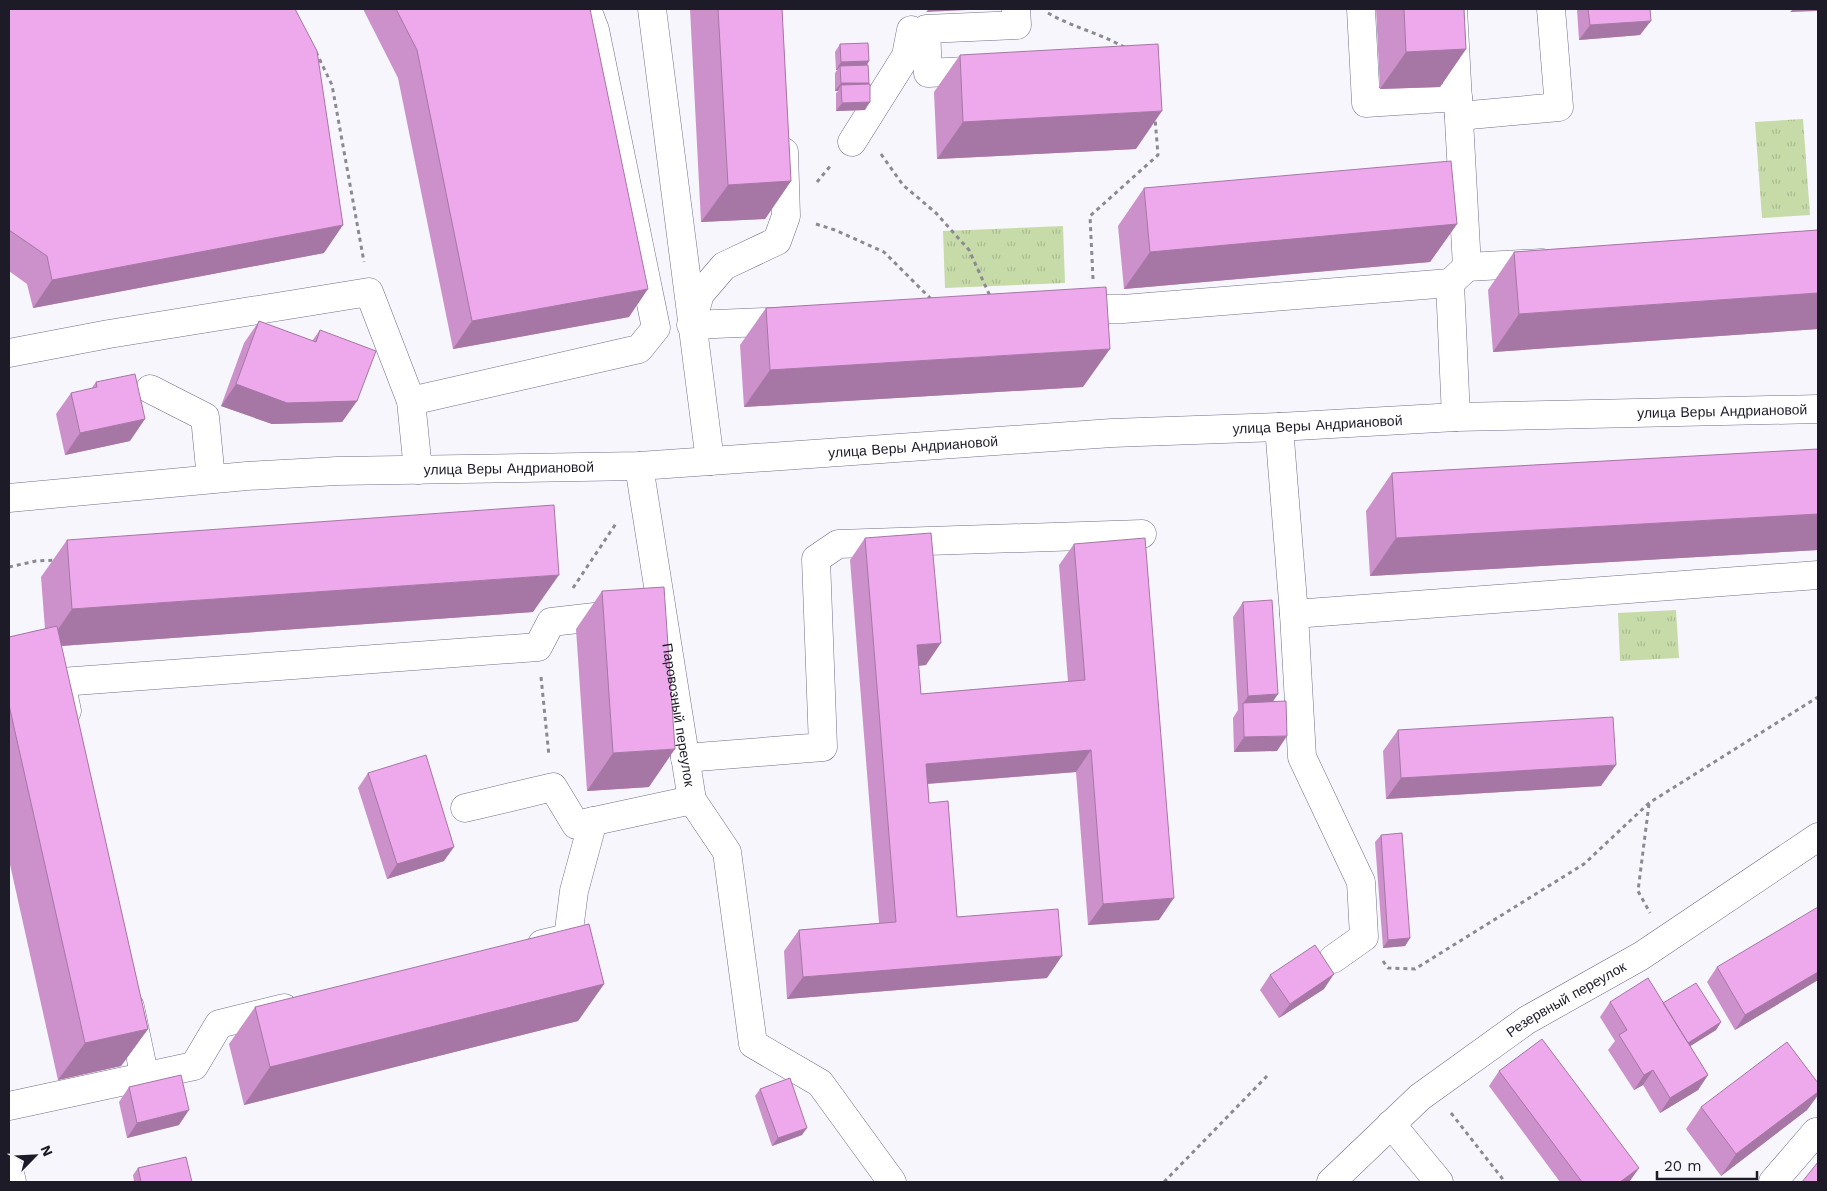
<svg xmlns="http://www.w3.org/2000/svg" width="1827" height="1191" font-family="'Work Sans',sans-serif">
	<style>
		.park { fill: url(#park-tufts) }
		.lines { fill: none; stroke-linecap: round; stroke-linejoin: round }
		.minor-casing { stroke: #726e8c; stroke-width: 29 }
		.path { stroke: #8b8993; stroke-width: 3; stroke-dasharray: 4 4; stroke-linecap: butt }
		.minor { stroke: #fff; stroke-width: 28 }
		.wall { fill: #cc91cb }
		.shaded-wall { fill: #a676a5 }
		.building { fill: #eda9ec; stroke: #a676a5 }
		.labels { text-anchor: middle; stroke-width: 4.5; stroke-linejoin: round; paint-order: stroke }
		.street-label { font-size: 14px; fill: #1d1b27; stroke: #f7f6fd }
	</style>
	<defs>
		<pattern id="park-tufts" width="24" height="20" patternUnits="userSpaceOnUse" patternTransform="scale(1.25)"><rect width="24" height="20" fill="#c6dba8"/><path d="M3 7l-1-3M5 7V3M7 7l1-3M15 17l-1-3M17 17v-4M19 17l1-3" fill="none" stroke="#aabb91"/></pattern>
	</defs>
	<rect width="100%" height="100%" fill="#f7f6fd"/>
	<path class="park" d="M 1803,119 L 1810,215 L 1762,218 L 1755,122 Z
		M 1063,226 L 1065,283 L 945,288 L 943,231 Z
		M 1676,610 L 1679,658 L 1620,661 L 1618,613 Z"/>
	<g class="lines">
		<g class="minor-casing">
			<g id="minor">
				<path d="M 652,9 L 710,461"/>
				<path d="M 1361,9 L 1366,103 L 1458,97"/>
				<path d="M 1453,9 L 1467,267 L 1450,283 L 1456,417"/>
				<path d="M 985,70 L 928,73 L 926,29 L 1017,25 L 1016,9"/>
				<path d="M 1459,116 L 1559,107 L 1551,9"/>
				<path d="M 852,142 L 906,56 L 911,30"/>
				<path d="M 784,152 L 786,216 L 777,241 L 724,266 L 700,294 L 691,325 L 792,321"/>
				<path d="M 1467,267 L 1542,263"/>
				<path d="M 1070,309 L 1123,309 L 1450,283"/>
				<path d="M 9,353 L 109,334 L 369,292 L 411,401 L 418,470"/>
				<path d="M 150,389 L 205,417 L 211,479"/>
				<path d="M 411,401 L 639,349 L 656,328 L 595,30 L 587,9"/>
				<path d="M 1279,427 L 1294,614 L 1818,575"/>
				<path id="s1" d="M 639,466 L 692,800 L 727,852 L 753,1044 L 820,1083 L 892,1182"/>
				<path id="s2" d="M 9,498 L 247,476 L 337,471 L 639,466 L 1112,433 L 1279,427 L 1456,417 L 1818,409"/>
				<path d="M 1294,614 L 1302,757 L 1361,882 L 1364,937 L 1333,959"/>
				<path d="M 67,711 L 61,682 L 538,647 L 551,622 L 621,614"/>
				<path d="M 685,758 L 823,747 L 816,559 L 838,544 L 1142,534"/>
				<path d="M 465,808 L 553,787 L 576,825 L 692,800"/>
				<path d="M 542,944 L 568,938 L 574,891 L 593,821"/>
				<path d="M 130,1007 L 145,1078"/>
				<path d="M 9,1106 L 194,1066 L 219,1024 L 284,1008"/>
				<path d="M 1391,1124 L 1439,1182"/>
				<path d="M 9,1169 L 12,1182"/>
				<path id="s3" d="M 1331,1182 L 1420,1097 L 1527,1020 L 1641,956 L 1818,837"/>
				<path d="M 1773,1182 L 1816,1132"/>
			</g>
		</g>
		<path class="path" d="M 1048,13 C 1072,27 1099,33 1124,47
			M 316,52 L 332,85 L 364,262
			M 881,154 L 903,185 L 936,213 L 969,250 L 990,296
			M 817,182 L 832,164
			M 816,224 L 835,230 L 884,252 L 932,300
			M 1093,279 L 1090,216 L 1158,155 L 1155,118
			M 9,567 L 36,561 L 57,560
			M 573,588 L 617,522
			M 541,677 L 549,756
			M 1649,804 L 1638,891 L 1650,913
			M 1383,961 L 1388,968 L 1415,969 L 1584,864 L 1649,803 L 1818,697
			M 1451,1113 L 1505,1182
			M 1164,1182 L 1267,1076"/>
		<use href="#minor" class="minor"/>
	</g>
	<path class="wall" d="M 9,9 L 324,253 L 33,308 L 27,284 L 9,271 Z
		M 363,9 L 590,9 L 629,317 L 453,349 L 398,78 Z
		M 690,9 L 782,9 L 791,181 L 765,219 L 701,222 Z
		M 1376,9 L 1464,9 L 1466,49 L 1440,87 L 1380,89 Z
		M 1577,9 L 1650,9 L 1640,35 L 1579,40 Z
		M 840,44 L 869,61 L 867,65 L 869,83 L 868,84 L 865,110 L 836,111 L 836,93 L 838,91 L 835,91 L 835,73 L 837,70 L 836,70 L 835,52 Z
		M 960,55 L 1136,149 L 937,159 L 934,92 Z
		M 1144,188 L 1457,224 L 1430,262 L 1124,289 L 1118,226 Z
		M 1818,230 L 1818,329 L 1493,352 L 1488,290 L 1514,252 Z
		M 766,308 L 1083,387 L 744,407 L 740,345 Z
		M 259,321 L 312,341 L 320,330 L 357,401 L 342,422 L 272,424 L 221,406 L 244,343 Z
		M 96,382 L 130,441 L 65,455 L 56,414 L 71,393 L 91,389 Z
		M 1818,449 L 1818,550 L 1370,576 L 1366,511 L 1392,473 Z
		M 865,538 L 926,665 L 918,666 L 921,694 L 1068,682 L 1059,565 L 1074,544 L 1159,920 L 1088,925 L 1076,772 L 928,784 L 929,803 L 957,917 L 1047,978 L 787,999 L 784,951 L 799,930 L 879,923 L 850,560 Z
		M 67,540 L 533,612 L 61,646 L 148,1029 L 121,1066 L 58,1080 L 9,860 L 9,637 L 45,629 L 41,577 Z
		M 602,591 L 649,787 L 587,791 L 576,629 Z
		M 1243,602 L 1273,702 L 1277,751 L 1234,752 L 1233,718 L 1238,710 L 1233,617 Z
		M 1398,730 L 1601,786 L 1386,799 L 1383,751 Z
		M 368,773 L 444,861 L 387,879 L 358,788 Z
		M 1381,835 L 1410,938 L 1405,946 L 1383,948 L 1375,842 Z
		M 1717,967 L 1818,980 L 1735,1030 L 1707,982 Z
		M 1270,975 L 1324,989 L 1279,1018 L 1260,990 Z
		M 604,984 L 578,1021 L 244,1105 L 229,1044 L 255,1007 Z
		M 1610,1002 L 1663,1003 L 1721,1022 L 1716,1030 L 1690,1046 L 1708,1075 L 1698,1090 L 1660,1113 L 1643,1085 L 1634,1090 L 1608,1050 L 1615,1041 L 1600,1017 Z
		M 1499,1071 L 1639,1168 L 1629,1182 L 1560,1182 L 1489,1086 Z
		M 1818,1083 L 1818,1095 L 1807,1110 L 1721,1176 L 1686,1129 L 1701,1107 Z
		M 129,1087 L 179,1125 L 127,1138 L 119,1102 Z
		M 760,1089 L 802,1135 L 772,1146 L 755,1096 Z
		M 138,1168 L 192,1182 L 134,1182 L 133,1175 Z"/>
	<path class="shaded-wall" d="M 929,9 L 987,9 L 926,12 Z
		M 1793,9 L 1818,9 L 1818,11 L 1790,12 Z
		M 1651,21 L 1640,35 L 1579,40 L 1590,25 Z
		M 1466,49 L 1440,87 L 1380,89 L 1406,52 Z
		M 869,61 L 864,69 L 840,66 L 837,70 L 836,70 L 841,62 Z
		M 841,83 L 869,83 L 864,90 L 841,85 L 838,91 L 835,91 Z
		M 870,102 L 865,110 L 836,111 L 842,103 Z
		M 1162,111 L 1136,149 L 937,159 L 963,122 Z
		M 791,181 L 765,219 L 701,222 L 728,185 Z
		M 1457,224 L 1430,262 L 1124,289 L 1150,252 Z
		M 343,225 L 324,253 L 33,308 L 52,280 Z
		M 648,289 L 629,317 L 453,349 L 472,321 Z
		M 1818,293 L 1818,329 L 1493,352 L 1519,314 Z
		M 1110,349 L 1083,387 L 744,407 L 770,370 Z
		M 236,384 L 357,401 L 342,422 L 272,424 L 221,406 Z
		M 145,419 L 130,441 L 65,455 L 80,433 Z
		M 1818,514 L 1818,550 L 1370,576 L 1396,538 Z
		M 559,575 L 533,612 L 46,647 L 72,609 Z
		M 941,643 L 926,665 L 902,667 L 917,645 Z
		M 1278,694 L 1268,709 L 1243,704 L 1248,696 Z
		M 1287,736 L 1277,751 L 1234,752 L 1244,737 Z
		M 675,749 L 649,787 L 587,791 L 613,753 Z
		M 1091,750 L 1076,772 L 911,785 L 926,764 Z
		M 1616,765 L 1601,786 L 1386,799 L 1401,778 Z
		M 454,847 L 444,861 L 387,879 L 397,864 Z
		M 1174,898 L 1159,920 L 1088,925 L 1103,904 Z
		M 1410,938 L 1405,946 L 1383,948 L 1388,940 Z
		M 1062,956 L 1047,978 L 787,999 L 803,977 Z
		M 1818,972 L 1818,980 L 1735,1030 L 1745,1015 Z
		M 1334,974 L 1324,989 L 1279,1018 L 1290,1004 Z
		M 604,984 L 578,1021 L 244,1105 L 270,1067 Z
		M 1721,1022 L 1716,1030 L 1676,1055 L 1681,1047 Z
		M 148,1029 L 121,1066 L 58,1080 L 85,1043 Z
		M 1653,1070 L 1643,1085 L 1634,1090 L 1644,1075 Z
		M 1708,1075 L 1698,1090 L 1660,1113 L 1670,1098 Z
		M 1818,1092 L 1818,1095 L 1807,1110 L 1721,1176 L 1736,1154 Z
		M 189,1110 L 179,1125 L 127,1138 L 137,1123 Z
		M 807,1128 L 802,1135 L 772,1146 L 778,1138 Z
		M 1639,1168 L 1629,1182 L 1620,1182 Z"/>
	<path class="building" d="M 9,9 L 295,9 L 317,51 L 343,225 L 52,280 L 47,256 L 9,230 Z
		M 396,9 L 590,9 L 648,289 L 472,321 L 417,50 Z
		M 718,9 L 782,9 L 791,181 L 728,185 Z
		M 1404,9 L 1464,9 L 1466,49 L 1406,52 Z
		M 1588,9 L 1650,9 L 1651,21 L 1590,25 Z
		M 868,43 L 869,61 L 841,62 L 840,44 Z
		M 1158,44 L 1162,111 L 963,122 L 960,55 Z
		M 868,65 L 869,83 L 841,83 L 840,66 Z
		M 870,84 L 870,102 L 842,103 L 841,85 Z
		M 1451,161 L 1457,224 L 1150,252 L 1144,188 Z
		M 1818,230 L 1818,293 L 1519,314 L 1514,252 Z
		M 1106,287 L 1110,349 L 770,370 L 766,308 Z
		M 259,321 L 316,342 L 320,330 L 376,351 L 357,401 L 287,403 L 236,384 Z
		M 135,374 L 145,419 L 80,433 L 71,393 L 97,387 L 96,382 Z
		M 1818,449 L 1818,514 L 1396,538 L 1392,473 Z
		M 554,505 L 559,575 L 72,609 L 67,540 Z
		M 931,533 L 941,643 L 917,645 L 921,694 L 1085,680 L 1074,544 L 1145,538 L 1174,898 L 1103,904 L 1091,750 L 926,764 L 929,803 L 948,801 L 957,917 L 1058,909 L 1062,956 L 803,977 L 799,930 L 896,922 L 865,538 Z
		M 664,587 L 675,749 L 613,753 L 602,591 Z
		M 1272,600 L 1278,694 L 1248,696 L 1243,602 Z
		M 57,626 L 148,1029 L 85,1043 L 9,705 L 9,637 Z
		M 1286,701 L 1287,736 L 1244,737 L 1243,703 Z
		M 1613,717 L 1616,765 L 1401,778 L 1398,730 Z
		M 426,755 L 454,847 L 397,864 L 368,773 Z
		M 1402,833 L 1410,938 L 1388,940 L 1381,835 Z
		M 1818,907 L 1818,972 L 1745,1015 L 1717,967 Z
		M 589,924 L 604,984 L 270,1067 L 255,1007 Z
		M 1315,945 L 1334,974 L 1290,1004 L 1270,975 Z
		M 1648,978 L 1708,1075 L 1670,1098 L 1653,1070 L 1644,1075 L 1619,1035 L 1627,1030 L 1610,1002 Z
		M 1696,983 L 1721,1022 L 1688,1043 L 1663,1003 Z
		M 1542,1039 L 1639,1168 L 1620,1182 L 1582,1182 L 1499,1071 Z
		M 1787,1042 L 1818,1083 L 1818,1092 L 1736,1154 L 1701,1107 Z
		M 181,1075 L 189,1110 L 137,1123 L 129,1087 Z
		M 790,1078 L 807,1128 L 778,1138 L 760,1089 Z
		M 186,1157 L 192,1182 L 141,1182 L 138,1168 Z
		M 1818,1162 L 1818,1182 L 1802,1182 Z"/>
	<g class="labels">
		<g class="street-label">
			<text dy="5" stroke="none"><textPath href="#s2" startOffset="1716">улица Веры Андриановой</textPath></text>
			<text dy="5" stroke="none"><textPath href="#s2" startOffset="1311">улица Веры Андриановой</textPath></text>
			<text dy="5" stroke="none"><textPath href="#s2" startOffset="906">улица Веры Андриановой</textPath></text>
			<text dy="5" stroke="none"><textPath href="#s2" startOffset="501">улица Веры Андриановой</textPath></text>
			<text dy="5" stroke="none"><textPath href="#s1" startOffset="252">Паровозный переулок</textPath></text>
			<text dy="5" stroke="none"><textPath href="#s3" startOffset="299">Резервный переулок</textPath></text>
		</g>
	</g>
	<rect width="1827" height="1191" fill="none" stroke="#1d1b27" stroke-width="20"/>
	<g transform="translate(35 1156) rotate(66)" stroke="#f7f6fd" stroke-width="4" paint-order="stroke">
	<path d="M0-4L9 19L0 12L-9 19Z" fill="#1d1b27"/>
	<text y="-8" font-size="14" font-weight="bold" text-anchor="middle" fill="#1d1b27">N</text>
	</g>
	<path d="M1657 1171v8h100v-8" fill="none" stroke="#1d1b27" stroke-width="2.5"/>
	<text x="1664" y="1171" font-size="15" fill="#1d1b27" stroke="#f7f6fd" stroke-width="4" paint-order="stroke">20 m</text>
</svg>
